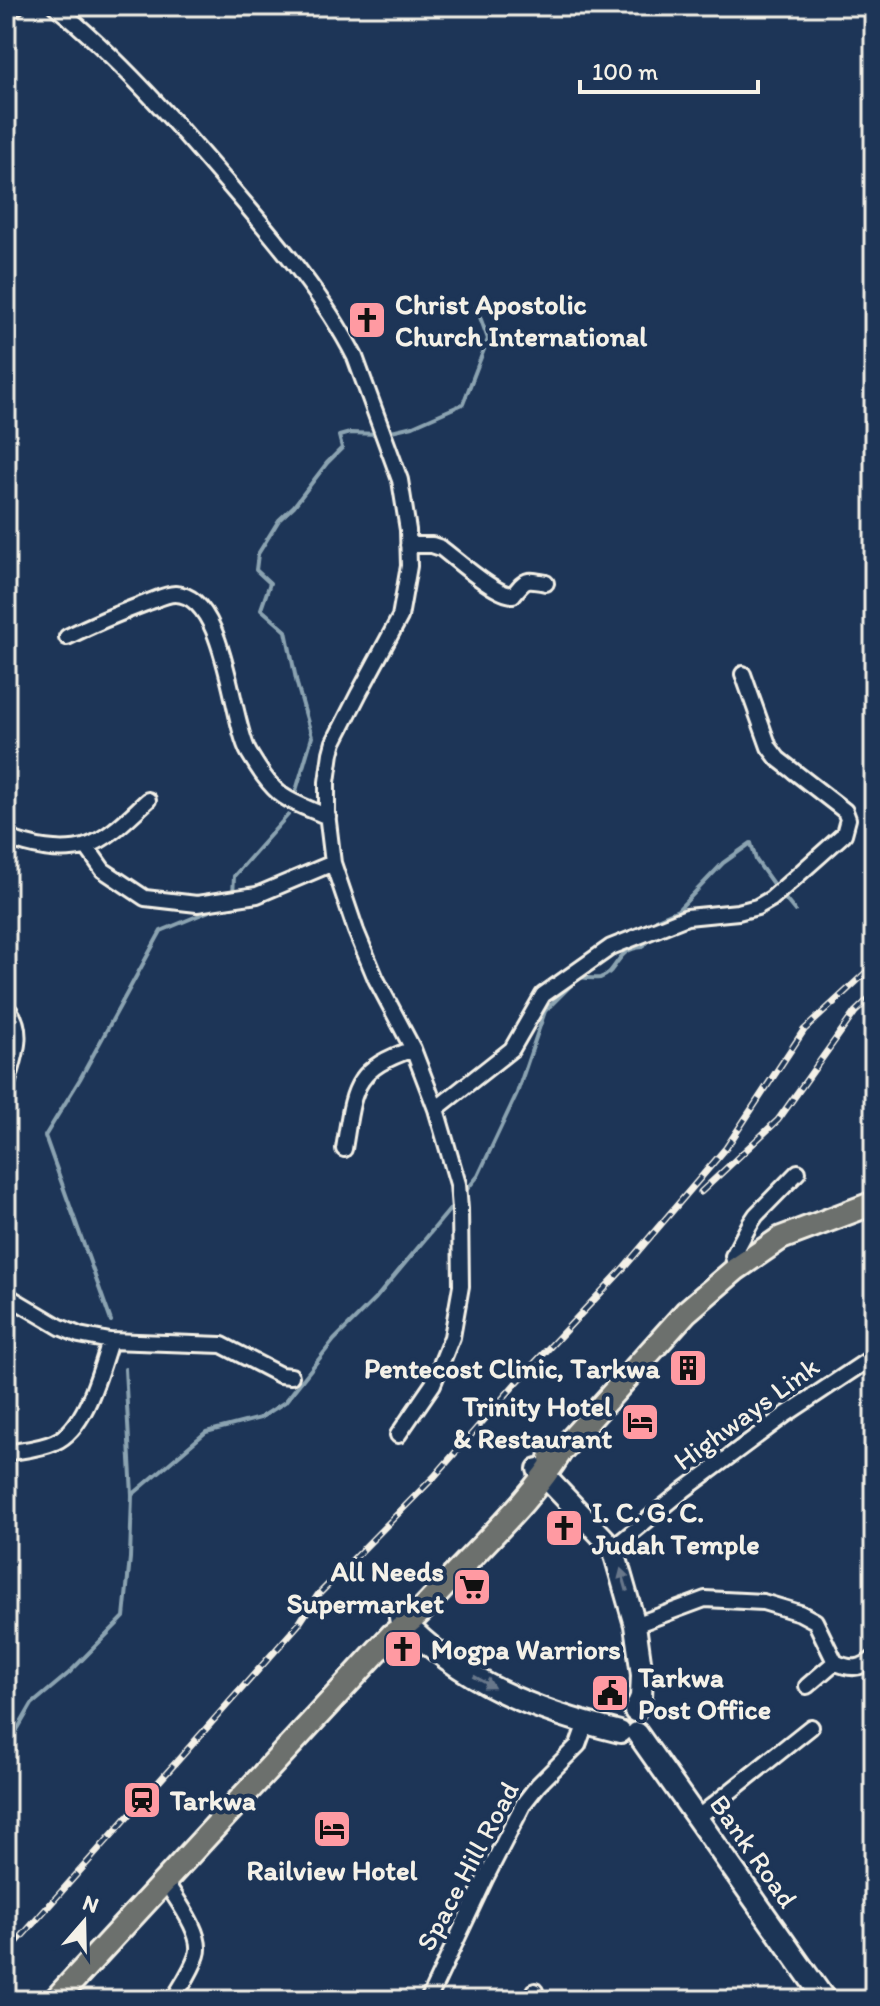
<svg xmlns="http://www.w3.org/2000/svg" width="880" height="2006" font-family="Itim,sans-serif">
	<style>
		.lines { fill: none; stroke-linecap: round; stroke-linejoin: round }
		.stream { stroke: #8ba3b1; stroke-width: 4 }
		.street-casing { stroke: #f4f1e8; stroke-width: 20 }
		.secondary-casing { stroke: #f4f1e8; stroke-width: 26 }
		.primary-casing { stroke: #f4f1e8; stroke-width: 28 }
		.street { stroke: #1d3557; stroke-width: 14 }
		.secondary { stroke: #1d3557; stroke-width: 20 }
		.primary { stroke: #6c706d; stroke-width: 22 }
		.rail-casing { stroke: #f4f1e8; stroke-width: 7 }
		.rail { stroke: #1d3557; stroke-width: 4; stroke-dasharray: 12; stroke-linecap: butt }
		.oneway { fill: #68778a }
		.labels { text-anchor: middle; stroke-width: 8; stroke-linejoin: round; paint-order: stroke }
		.poi-label { font-size: 28px; font-weight: bold; fill: #f4f1e8; stroke: #1d3557; text-anchor: start }
		.street-label { font-size: 28px; fill: #f4f1e8; stroke: #1d3557 }
	</style>
	<rect width="100%" height="100%" fill="#1d3557"/>
	<filter id="ink" filterUnits="userSpaceOnUse"><feTurbulence type="fractalNoise" baseFrequency=".0125" numOctaves="2"/><feDisplacementMap in="SourceGraphic" scale="16" xChannelSelector="R" yChannelSelector="G"/><feConvolveMatrix kernelMatrix="1 2 1 2 8 2 1 2 1" color-interpolation-filters="sRGB"/></filter>
	<g filter="url(#ink)">
		<g class="lines">
			<path class="stream" d="M 387,432 L 413,426 L 463,404 L 488,339 L 476,306
				M 295,794 L 312,737 L 297,684 L 286,631 L 261,609 L 270,583 L 256,570 L 258,554 L 279,520 L 294,506 L 327,463 L 342,448 L 339,436 L 350,433 L 379,434
				M 782,895 L 795,911
				M 233,896 L 234,876 L 288,815
				M 655,924 L 657,919 L 678,910 L 723,863 L 751,843 L 756,860 L 776,888
				M 464,1193 L 478,1176 L 517,1093 L 545,1011 L 579,977 C 586,978 593,979 600,978 C 619,972 615,948 643,947 L 650,936
				M 111,1321 L 45,1136 L 80,1079 L 161,931 L 219,907
				M 132,1495 L 206,1432 L 260,1418 L 285,1402 L 334,1340 L 376,1298 L 456,1202
				M 6,1749 L 32,1704 L 69,1673 L 124,1617 L 130,1558 L 132,1495 L 125,1369"/>
			<g class="street-casing">
				<path id="street" d="M 55,6 C 119,58 175,122 229,185 C 275,239 323,294 355,357 L 400,480 L 408,530 L 409,566 L 400,617 L 359,693 L 334,742 L 331,753 L 327,782 L 327,813 L 333,863 L 356,931 L 376,979 L 413,1049 L 436,1109 L 458,1184 L 460,1209 L 461,1286 L 452,1337 L 433,1384 L 398,1435
					M 6,14 L 17,6
					M 408,545 L 432,545 L 441,548 C 457,560 495,595 513,595 C 526,579 525,579 546,583
					M 67,637 C 93,624 119,613 146,603 C 155,600 166,594 175,594 C 226,594 231,722 249,753 C 258,768 269,786 283,796 C 296,805 313,810 328,817
					M 6,837 C 30,847 61,854 87,846 C 110,838 130,816 148,800
					M 86,846 L 103,870 L 145,898 L 197,904 L 257,895 L 333,863
					M 6,1007 C 28,1029 13,1061 6,1088
					M 436,1109 L 512,1049 L 543,995 L 611,947 L 687,917 L 738,912 L 757,907 L 771,899 L 844,834 L 848,819 L 845,811 L 778,759 L 769,747 L 743,674
					M 344,1149 C 354,1090 351,1070 413,1049
					M 736,1269 L 733,1256 L 750,1224 L 756,1215 L 798,1172
					M 6,1295 L 60,1327 L 79,1335 L 110,1341 L 222,1345 L 280,1375 L 291,1376
					M 6,1453 C 22,1450 40,1449 55,1442 C 86,1429 100,1371 110,1341
					M 613,1548 L 684,1490 L 785,1415 L 874,1356
					M 635,1625 L 705,1599 L 763,1602 L 800,1613 L 815,1621 L 835,1662 L 807,1686
					M 835,1662 C 850,1670 862,1669 874,1658
					M 697,1818 L 811,1727
					M 165,1881 C 176,1899 204,1935 197,1955 C 192,1971 181,1986 173,2000
					M 428,2000 L 485,1879 L 524,1803 L 538,1785 L 578,1745 L 586,1723
					M 533,2000 L 535,1991"/>
			</g>
			<g class="secondary-casing">
				<path id="secondary" d="M 538,1469 L 613,1548 L 635,1625 L 642,1675 L 641,1697 L 635,1711
					M 400,1618 C 462,1683 535,1711 620,1732
					M 637,1733 L 825,2000"/>
			</g>
			<g class="primary-casing">
				<path id="primary" d="M 551,1458 L 561,1451 L 686,1312 L 736,1269 L 781,1238 L 874,1203
					M 55,2000 L 392,1635 C 418,1618 438,1592 459,1570 C 495,1532 534,1495 561,1451"/>
			</g>
			<use href="#street" class="street"/>
			<use href="#secondary" class="secondary"/>
			<use href="#primary" class="primary"/>
			<g class="rail-casing">
				<path id="rail" d="M 701,1192 L 778,1120 L 855,1012 L 874,994
					M 6,1954 L 298,1625 L 318,1595 L 434,1477 L 517,1382 L 621,1271 L 726,1148 L 804,1030 L 874,965"/>
			</g>
			<use href="#rail" class="rail"/>
		</g>
		<defs><path id="oneway-solid" d="M-6-.8H1V-3.2L6.5 0L1 3.2V.8H-6Z" transform="scale(2)"/></defs>
		<g class="oneway">
			<use href="#oneway-solid" transform="translate(624 1580) rotate(-106)"/>
			<use href="#oneway-solid" transform="translate(484 1682) rotate(29)"/>
		</g>
	</g>
	<defs>
		<g id="church-square" transform="scale(2)"><rect x="-9" y="-9" width="18" height="18" rx="4" fill="#ff9aa2" stroke="#1d3557"/><path d="M-1.2-6h2.4v3.5h3.3v2.4h-3.3V6h-2.4V-.1h-3.3v-2.4h3.3Z" fill="#111"/></g>
		<g id="building-square" transform="scale(2)"><rect x="-9" y="-9" width="18" height="18" rx="4" fill="#ff9aa2" stroke="#1d3557"/><path d="M-4-6H4V6H1V3H-1V6H-4ZM-2.5-4.3h1.7v1.8h-1.7ZM.8-4.3h1.7v1.8H.8ZM-2.5-1h1.7V.8h-1.7ZM.8-1h1.7V.8H.8Z" fill="#111"/></g>
		<g id="hotel-square" transform="scale(2)"><rect x="-9" y="-9" width="18" height="18" rx="4" fill="#ff9aa2" stroke="#1d3557"/><path d="M-6-4.5h1.5V1H6V5H4.5V3h-9V5H-6ZM-4 0a1.8 1.8 0 1 1 3.6 0ZM.5 0V-2.5h3Q6-2.5 6 0Z" fill="#111"/></g>
		<g id="supermarket-square" transform="scale(2)"><rect x="-9" y="-9" width="18" height="18" rx="4" fill="#ff9aa2" stroke="#1d3557"/><path d="M-6-5.5h2.5l.6 2H6L4.5 2H-2.5L-4.4-4H-6ZM-1.5 3.2a1.3 1.3 0 1 0 .1 0ZM3 3.2a1.3 1.3 0 1 0 .1 0Z" fill="#111"/></g>
		<g id="civic-square" transform="scale(2)"><rect x="-9" y="-9" width="18" height="18" rx="4" fill="#ff9aa2" stroke="#1d3557"/><path d="M-.6-6.5H3V-4.5H.6V-3L4-1V1h2V6H-6V1h2V-1L-.6-3ZM-1.2 2.5V6h2.4V2.5Z" fill="#111"/></g>
		<g id="station-square" transform="scale(2)"><rect x="-9" y="-9" width="18" height="18" rx="4" fill="#ff9aa2" stroke="#1d3557"/><path d="M-3-6H3Q5-6 5-4V2Q5 4 3 4L4.5 6H3L1.5 4h-3L-3 6H-4.5L-3 4Q-5 4-5 2V-4Q-5-6-3-6ZM-3.5-4v3h7v-3ZM-3.5 1v1.5H-2V1ZM2 1v1.5H3.5V1Z" fill="#111"/></g>
	</defs>
	<g fill-rule="evenodd">
		<use href="#church-square" x="367" y="320"/>
		<use href="#building-square" x="688" y="1368"/>
		<use href="#hotel-square" x="640" y="1422"/>
		<use href="#church-square" x="564" y="1528"/>
		<use href="#supermarket-square" x="472" y="1587"/>
		<use href="#church-square" x="403" y="1649"/>
		<use href="#civic-square" x="610" y="1693"/>
		<use href="#station-square" x="142" y="1800"/>
		<use href="#hotel-square" x="332" y="1829"/>
	</g>
	<g class="labels">
		<g class="poi-label">
			<text x="395" y="314">Christ Apostolic<tspan x="395" dy="32">Church International</tspan></text>
			<text x="660" y="1378" text-anchor="end">Pentecost Clinic, Tarkwa</text>
			<text x="612" y="1416" text-anchor="end">Trinity Hotel<tspan x="612" dy="32">&amp; Restaurant</tspan></text>
			<text x="592" y="1522">I. C. G. C.<tspan x="592" dy="32">Judah Temple</tspan></text>
			<text x="444" y="1581" text-anchor="end">All Needs<tspan x="444" dy="32">Supermarket</tspan></text>
			<text x="431" y="1659">Mogpa Warriors</text>
			<text x="638" y="1687">Tarkwa<tspan x="638" dy="32">Post Office</tspan></text>
			<text x="170" y="1810">Tarkwa</text>
			<text x="332" y="1880" text-anchor="middle">Railview Hotel</text>
		</g>
		<g class="street-label">
			<text transform="translate(746 1413) rotate(-36)" y="10">Highways Link</text>
			<text transform="translate(754 1851) rotate(55)" y="10">Bank Road</text>
			<text transform="translate(467 1866) rotate(-62)" y="10">Space Hill Road</text>
		</g>
	</g>
	<rect width="880" height="2006" fill="none" stroke="#1d3557" stroke-width="32"/>
	<rect x="16" y="16" width="848" height="1974" fill="none" stroke="#f4f1e8" stroke-width="3" filter="url(#ink)"/>
	<g transform="translate(84 1922) rotate(20)" stroke="#1d3557" stroke-width="6" paint-order="stroke">
	<path d="M0-6L14 30L0 20L-14 30Z" fill="#f4f1e8"/>
	<text y="-12" font-size="22" font-weight="bold" text-anchor="middle" fill="#f4f1e8">N</text>
	</g>
	<path d="M580 80v12h178v-12" fill="none" stroke="#f4f1e8" stroke-width="4"/>
	<text x="592" y="80" font-size="24" fill="#f4f1e8" stroke="#1d3557" stroke-width="6" paint-order="stroke">100 m</text>
</svg>
